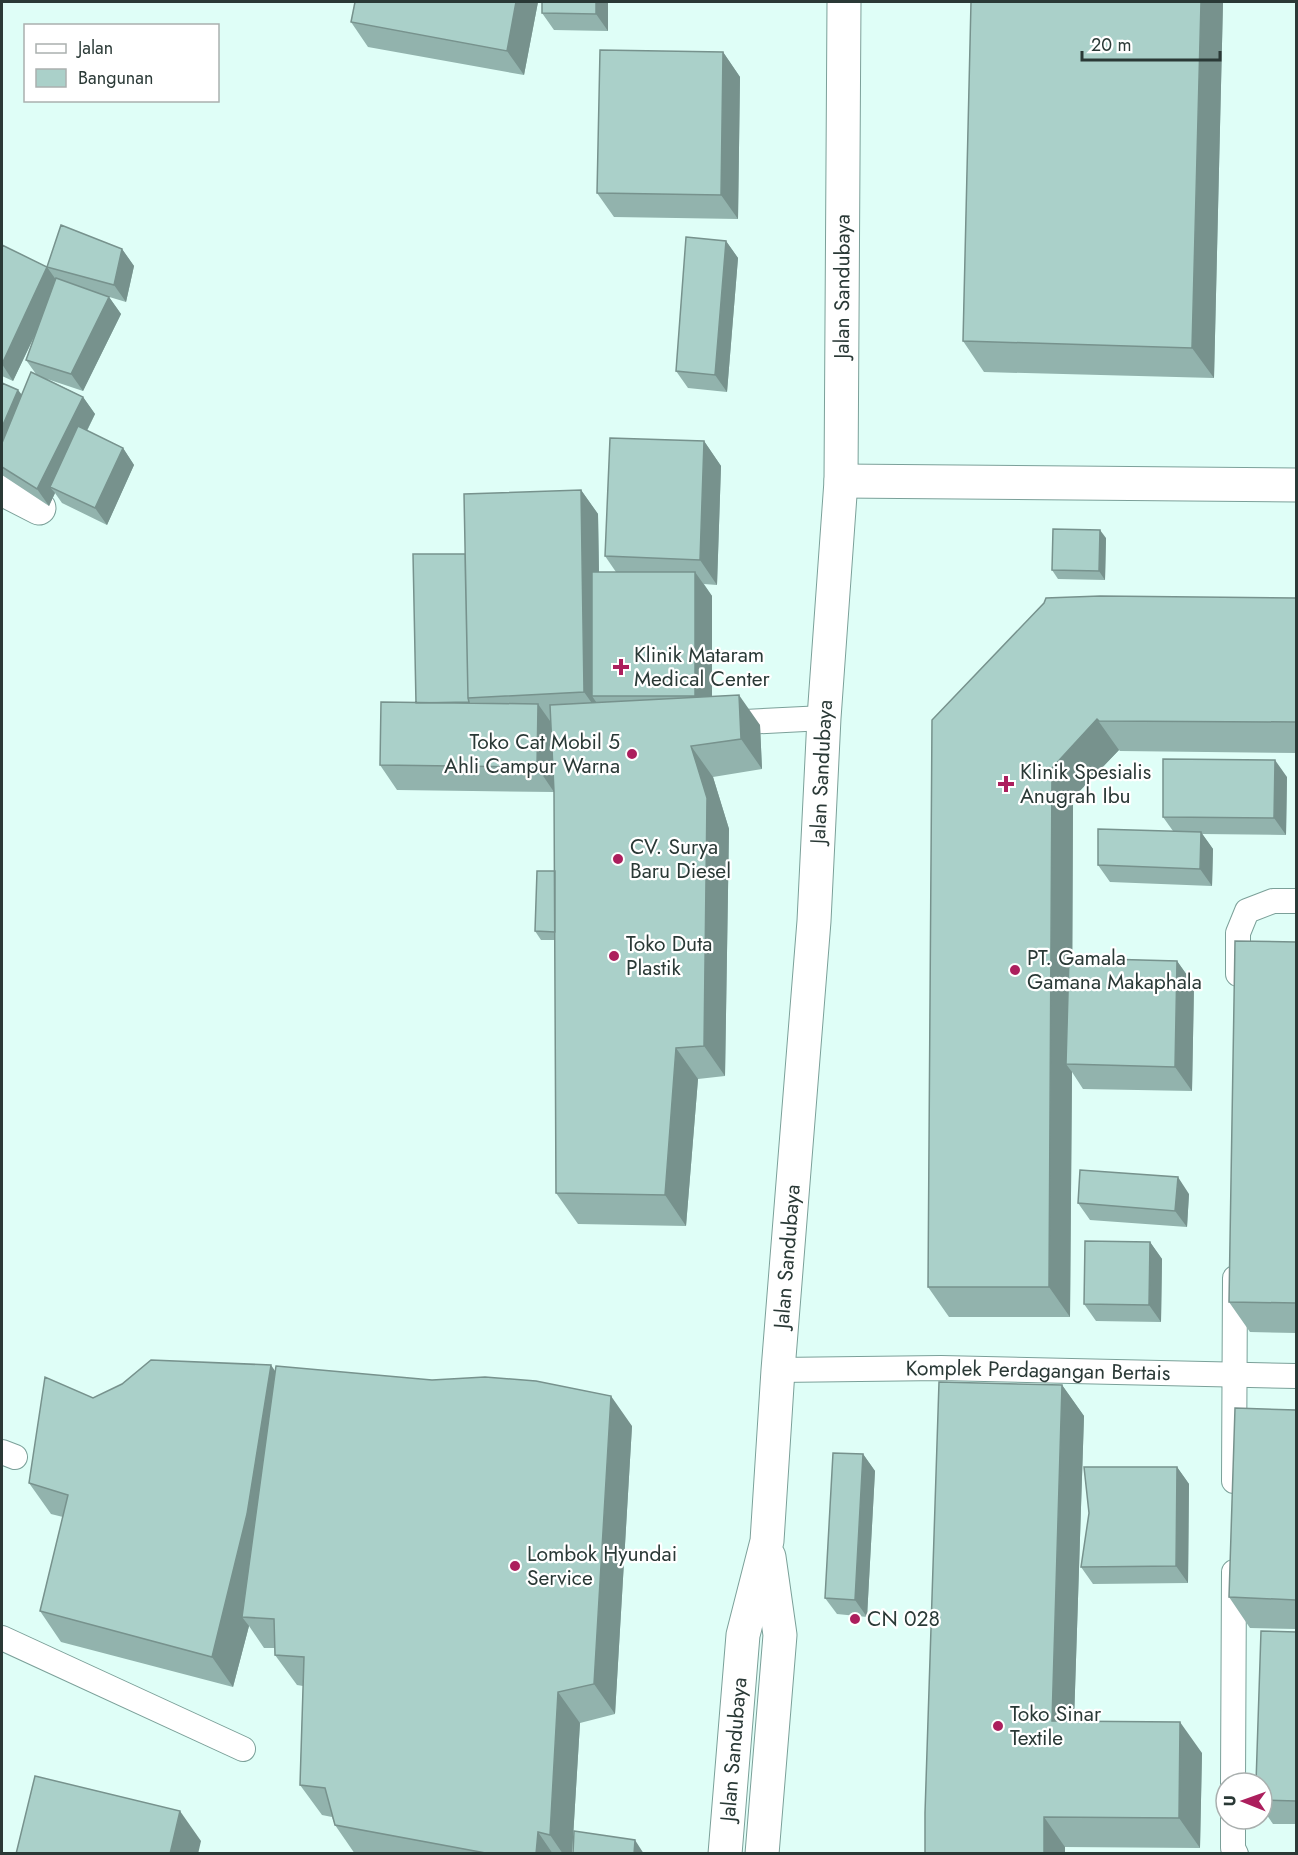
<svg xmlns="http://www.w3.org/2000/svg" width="1298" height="1855" font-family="Jost,sans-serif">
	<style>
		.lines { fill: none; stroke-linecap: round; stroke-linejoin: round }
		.service-casing { stroke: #7ba099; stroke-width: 26 }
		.minor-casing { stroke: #7ba099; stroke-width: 35 }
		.trunk-casing { stroke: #7ba099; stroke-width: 35 }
		.service { stroke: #fff; stroke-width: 24 }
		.minor { stroke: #fff; stroke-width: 33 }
		.trunk { stroke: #fff; stroke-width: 33 }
		.wall { fill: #92b3ad }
		.shaded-wall { fill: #77928d }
		.building { fill: #aad0c9; stroke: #77928d; stroke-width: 1.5 }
		.poi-dot { fill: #ac1f5d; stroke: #fff; stroke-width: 2 }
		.labels { text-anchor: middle; stroke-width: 4.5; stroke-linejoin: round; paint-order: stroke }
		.street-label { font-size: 21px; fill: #2a3936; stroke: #fff }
		.poi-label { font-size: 21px; fill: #2a3936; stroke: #fff; text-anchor: start }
	</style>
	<rect width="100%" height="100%" fill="#dffef7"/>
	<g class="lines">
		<g class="service-casing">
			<g id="service">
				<path d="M 725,723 L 824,718"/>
				<path d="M 1238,974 L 1238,933 L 1247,911 L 1273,901 L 1296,901"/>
				<path id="s1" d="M 778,1370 L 941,1368 L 1296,1376"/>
				<path d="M 2,1452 L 15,1457"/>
				<path d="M 1234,1481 L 1235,1278"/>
				<path d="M 2,1638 L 243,1749"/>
				<path d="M 1233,1783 L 1234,1572"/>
				<path d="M 1233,1819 L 1233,1848 L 1236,1854"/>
			</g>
		</g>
		<g class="minor-casing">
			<path id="minor" d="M 841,481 L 1296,485
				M 2,489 L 39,508"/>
		</g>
		<g class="trunk-casing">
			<g id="trunk">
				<path id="s2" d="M 725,1854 L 743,1635 L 767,1541 L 778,1370 L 814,921 L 824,718 L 841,481 L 844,2"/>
				<path d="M 762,1854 L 780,1635 L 769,1557"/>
			</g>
		</g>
		<use href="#service" class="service"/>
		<use href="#minor" class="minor"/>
		<use href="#trunk" class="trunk"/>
	</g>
	<path class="wall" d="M 355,2 L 538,2 L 524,75 L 368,47 L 351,22 Z
		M 608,2 L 608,31 L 554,30 L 542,13 Z
		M 971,2 L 1223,2 L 1214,378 L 984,372 L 963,341 Z
		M 723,52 L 740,77 L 738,219 L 614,217 L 597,193 Z
		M 726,241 L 738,258 L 727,392 L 688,388 L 676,371 Z
		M 2,245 L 47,267 L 122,249 L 134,266 L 126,302 L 106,296 L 109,297 L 121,314 L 83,391 L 47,379 L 83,397 L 95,414 L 87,431 L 123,448 L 134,465 L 107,525 L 62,503 L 55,493 L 49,506 L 2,475 L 2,383 L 18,390 L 22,395 L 36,374 L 26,360 L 34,337 L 13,381 L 2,376 Z
		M 704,441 L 721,466 L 717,585 L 704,584 L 712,596 L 712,696 L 760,725 L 762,769 L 713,777 L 729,829 L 725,1076 L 698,1079 L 686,1226 L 578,1224 L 556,1193 L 555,940 L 541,940 L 535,931 L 555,871 L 554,792 L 397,790 L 380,765 L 416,703 L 465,554 L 581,490 L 598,514 L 599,572 L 616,572 L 605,556 Z
		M 1106,538 L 1105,580 L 1058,579 L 1052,570 Z
		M 1296,598 L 1296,753 L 1120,751 L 1119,750 L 1073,798 L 1072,958 L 1177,961 L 1194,985 L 1192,1091 L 1083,1089 L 1072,1072 L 1070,1317 L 949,1317 L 928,1287 L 932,720 Z
		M 1287,777 L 1286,835 L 1202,834 L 1213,849 L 1212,886 L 1110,882 L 1098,865 L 1173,831 L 1163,817 Z
		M 1296,942 L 1296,1333 L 1250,1332 L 1229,1302 Z
		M 1189,1194 L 1187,1227 L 1090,1220 L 1078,1203 Z
		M 1150,1242 L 1162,1259 L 1161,1322 L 1096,1321 L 1084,1304 Z
		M 276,1372 L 632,1426 L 615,1714 L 580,1723 L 572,1854 L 355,1854 L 335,1825 L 332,1817 L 322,1815 L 300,1785 L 303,1686 L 297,1685 L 275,1655 L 275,1648 L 264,1648 L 249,1626 L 233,1687 L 61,1642 L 40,1611 L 63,1517 L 51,1514 L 29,1483 L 93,1398 Z
		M 1062,1385 L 1084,1416 L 1074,1721 L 1202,1753 L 1200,1848 L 1065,1847 L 925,1854 Z
		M 1296,1410 L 1296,1629 L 1250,1628 L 1229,1597 Z
		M 863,1454 L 875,1471 L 867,1617 L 837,1614 L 825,1598 Z
		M 1177,1467 L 1189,1484 L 1188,1583 L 1093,1584 L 1081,1567 Z
		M 1296,1632 L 1296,1824 L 1273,1824 L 1262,1808 L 1262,1783 Z"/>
	<path class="shaded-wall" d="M 516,2 L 538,2 L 524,75 L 507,51 Z
		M 596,2 L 608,2 L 608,31 L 596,14 Z
		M 1201,2 L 1223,2 L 1214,378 L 1192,348 Z
		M 723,52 L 740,77 L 738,219 L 721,195 Z
		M 726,241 L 738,258 L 727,392 L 715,375 Z
		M 122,249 L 134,266 L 126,302 L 114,285 Z
		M 47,267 L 59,284 L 13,381 L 2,364 Z
		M 109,297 L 121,314 L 83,391 L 71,374 Z
		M 18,390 L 24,398 L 2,450 L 2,427 Z
		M 83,397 L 95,414 L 57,490 L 50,487 L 55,493 L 49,506 L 37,489 Z
		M 704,441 L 721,466 L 717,585 L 700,560 Z
		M 123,448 L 134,465 L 107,525 L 95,508 Z
		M 581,490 L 598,514 L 601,696 L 592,696 L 601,709 L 601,716 L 584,692 Z
		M 1100,530 L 1106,538 L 1105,580 L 1099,571 Z
		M 695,572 L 712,596 L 712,720 L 695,696 Z
		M 739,695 L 760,725 L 762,769 L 741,739 Z
		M 538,704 L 555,728 L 554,792 L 537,767 Z
		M 1097,719 L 1119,750 L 1073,798 L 1072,1064 L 1066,1064 L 1072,1072 L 1070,1317 L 1049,1287 L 1052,768 Z
		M 691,746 L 713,777 L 729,829 L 725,1076 L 704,1046 Z
		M 1275,760 L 1287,777 L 1286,835 L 1274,818 Z
		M 1201,832 L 1213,849 L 1212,886 L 1200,869 Z
		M 1177,961 L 1194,985 L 1192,1091 L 1175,1067 Z
		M 676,1048 L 698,1079 L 686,1226 L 665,1195 Z
		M 1178,1177 L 1189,1194 L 1187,1227 L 1175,1211 Z
		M 1150,1242 L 1162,1259 L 1161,1322 L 1149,1305 Z
		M 271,1365 L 292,1396 L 242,1617 L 249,1626 L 233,1687 L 212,1657 Z
		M 1062,1385 L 1084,1416 L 1073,1751 L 1052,1721 Z
		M 611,1396 L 632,1426 L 615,1714 L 594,1684 Z
		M 863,1454 L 875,1471 L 867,1617 L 855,1600 Z
		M 1177,1467 L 1189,1484 L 1188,1583 L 1176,1566 Z
		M 558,1692 L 580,1723 L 572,1854 L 563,1854 L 550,1835 Z
		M 1180,1722 L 1202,1753 L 1200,1848 L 1179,1818 Z
		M 180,1811 L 201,1841 L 198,1854 L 170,1854 Z
		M 1044,1817 L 1065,1847 L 1065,1854 L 1044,1854 Z
		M 538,1832 L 553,1854 L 536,1854 Z
		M 635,1840 L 644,1854 L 634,1854 Z"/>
	<path class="building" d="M 355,2 L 516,2 L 507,51 L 351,22 Z
		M 542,2 L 596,2 L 596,14 L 542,13 Z
		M 971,2 L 1201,2 L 1192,348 L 963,341 Z
		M 600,50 L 723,52 L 721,195 L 597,193 Z
		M 61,225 L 122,249 L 114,285 L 47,267 Z
		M 686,237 L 726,241 L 715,375 L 676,371 Z
		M 2,245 L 47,267 L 2,364 Z
		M 56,278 L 109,297 L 71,374 L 26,360 Z
		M 31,372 L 83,397 L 37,489 L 2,467 L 2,443 Z
		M 2,383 L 18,390 L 2,427 Z
		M 78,426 L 123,448 L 95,508 L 50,487 Z
		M 610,438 L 704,441 L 700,560 L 605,556 Z
		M 581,490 L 584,692 L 468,698 L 464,494 Z
		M 1053,529 L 1100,530 L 1099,571 L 1052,570 Z
		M 413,554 L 465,554 L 468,698 L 469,702 L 416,703 Z
		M 592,572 L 695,572 L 695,696 L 592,696 Z
		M 1100,596 L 1296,598 L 1296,722 L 1099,721 L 1097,719 L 1052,768 L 1049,1287 L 928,1287 L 932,720 L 1044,603 L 1046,598 Z
		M 739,695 L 741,739 L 691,746 L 707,798 L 704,1046 L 676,1048 L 665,1195 L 556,1193 L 554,792 L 550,705 Z
		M 381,702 L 538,704 L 537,767 L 380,765 Z
		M 1163,759 L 1275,760 L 1274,818 L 1163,817 Z
		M 1098,829 L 1201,832 L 1200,869 L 1098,865 Z
		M 537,871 L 555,871 L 555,932 L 535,931 Z
		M 1235,941 L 1296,942 L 1296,1303 L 1229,1302 Z
		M 1069,958 L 1177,961 L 1175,1067 L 1066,1064 Z
		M 1080,1170 L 1178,1177 L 1175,1211 L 1078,1203 Z
		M 1085,1241 L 1150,1242 L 1149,1305 L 1084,1304 Z
		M 151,1360 L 271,1365 L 247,1514 L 212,1657 L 40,1611 L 68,1495 L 29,1483 L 45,1377 L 93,1398 L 122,1384 Z
		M 276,1366 L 432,1380 L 485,1377 L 536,1381 L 611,1396 L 594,1684 L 558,1692 L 550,1835 L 538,1832 L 536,1854 L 491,1854 L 335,1825 L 325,1788 L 300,1785 L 304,1657 L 275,1655 L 274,1619 L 242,1617 Z
		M 939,1382 L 1062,1385 L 1052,1721 L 1180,1722 L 1179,1818 L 1044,1817 L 1044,1854 L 925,1854 L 925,1813 Z
		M 1235,1408 L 1296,1410 L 1296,1600 L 1229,1597 Z
		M 833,1453 L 863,1454 L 855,1600 L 825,1598 Z
		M 1084,1467 L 1177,1467 L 1176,1566 L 1081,1567 L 1089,1513 Z
		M 1261,1631 L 1296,1632 L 1296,1801 L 1262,1800 L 1262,1783 L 1256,1783 Z
		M 35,1776 L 180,1811 L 170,1854 L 16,1854 Z
		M 574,1831 L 635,1840 L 634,1854 L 573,1854 Z"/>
	<g class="poi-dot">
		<path d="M618 658h6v6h6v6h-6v6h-6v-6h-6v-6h6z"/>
		<circle cx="632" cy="754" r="6"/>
		<path d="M1003 775h6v6h6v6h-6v6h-6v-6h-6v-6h6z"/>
		<circle cx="618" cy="859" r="6"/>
		<circle cx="614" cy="956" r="6"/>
		<circle cx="1015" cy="970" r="6"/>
		<circle cx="515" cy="1566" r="6"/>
		<circle cx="855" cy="1619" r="6"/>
		<circle cx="998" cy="1726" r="6"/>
	</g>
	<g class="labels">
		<g class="street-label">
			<text dy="7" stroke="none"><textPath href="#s2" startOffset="1574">Jalan Sandubaya</textPath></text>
			<text dy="7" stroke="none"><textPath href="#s2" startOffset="1088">Jalan Sandubaya</textPath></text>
			<text dy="7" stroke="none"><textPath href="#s2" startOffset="602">Jalan Sandubaya</textPath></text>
			<text dy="7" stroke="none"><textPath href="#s1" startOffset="260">Komplek Perdagangan Bertais</textPath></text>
			<text dy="7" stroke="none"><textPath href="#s2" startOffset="105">Jalan Sandubaya</textPath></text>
		</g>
		<g class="poi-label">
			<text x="634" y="662">Klinik Mataram<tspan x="634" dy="24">Medical Center</tspan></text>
			<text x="620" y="749" text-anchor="end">Toko Cat Mobil 5<tspan x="620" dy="24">Ahli Campur Warna</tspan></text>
			<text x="1020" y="779">Klinik Spesialis<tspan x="1020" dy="24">Anugrah Ibu</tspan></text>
			<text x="630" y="854">CV. Surya<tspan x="630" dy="24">Baru Diesel</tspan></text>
			<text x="626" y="951">Toko Duta<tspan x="626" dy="24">Plastik</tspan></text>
			<text x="1027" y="965">PT. Gamala<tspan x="1027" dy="24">Gamana Makaphala</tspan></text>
			<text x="527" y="1561">Lombok Hyundai<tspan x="527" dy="24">Service</tspan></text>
			<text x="867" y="1626">CN 028</text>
			<text x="1010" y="1721">Toko Sinar<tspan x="1010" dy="24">Textile</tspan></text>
		</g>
	</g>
	<rect width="1298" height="1855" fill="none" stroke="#2a3936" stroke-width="6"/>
	<rect x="24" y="24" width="195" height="78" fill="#ffffff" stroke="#aab0af" stroke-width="1.5"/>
	<rect x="36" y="44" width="30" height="9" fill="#ffffff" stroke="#aab0af" stroke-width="1.5"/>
	<text x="78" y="54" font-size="18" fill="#2a3936">Jalan</text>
	<rect x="36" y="69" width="30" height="18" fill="#aad0c9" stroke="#aab0af" stroke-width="1.5"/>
	<text x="78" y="84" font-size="18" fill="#2a3936">Bangunan</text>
	<g transform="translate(1244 1801) rotate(271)"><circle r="28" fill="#ffffff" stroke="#aab0af" stroke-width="1.5"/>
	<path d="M0-4.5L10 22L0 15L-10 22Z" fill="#ac1f5d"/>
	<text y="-9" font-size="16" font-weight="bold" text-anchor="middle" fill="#2a3936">U</text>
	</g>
	<path d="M1082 51v9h138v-9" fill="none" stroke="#2a3936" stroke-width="3"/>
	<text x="1091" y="51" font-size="18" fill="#2a3936" stroke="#ffffff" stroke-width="4.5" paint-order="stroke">20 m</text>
</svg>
